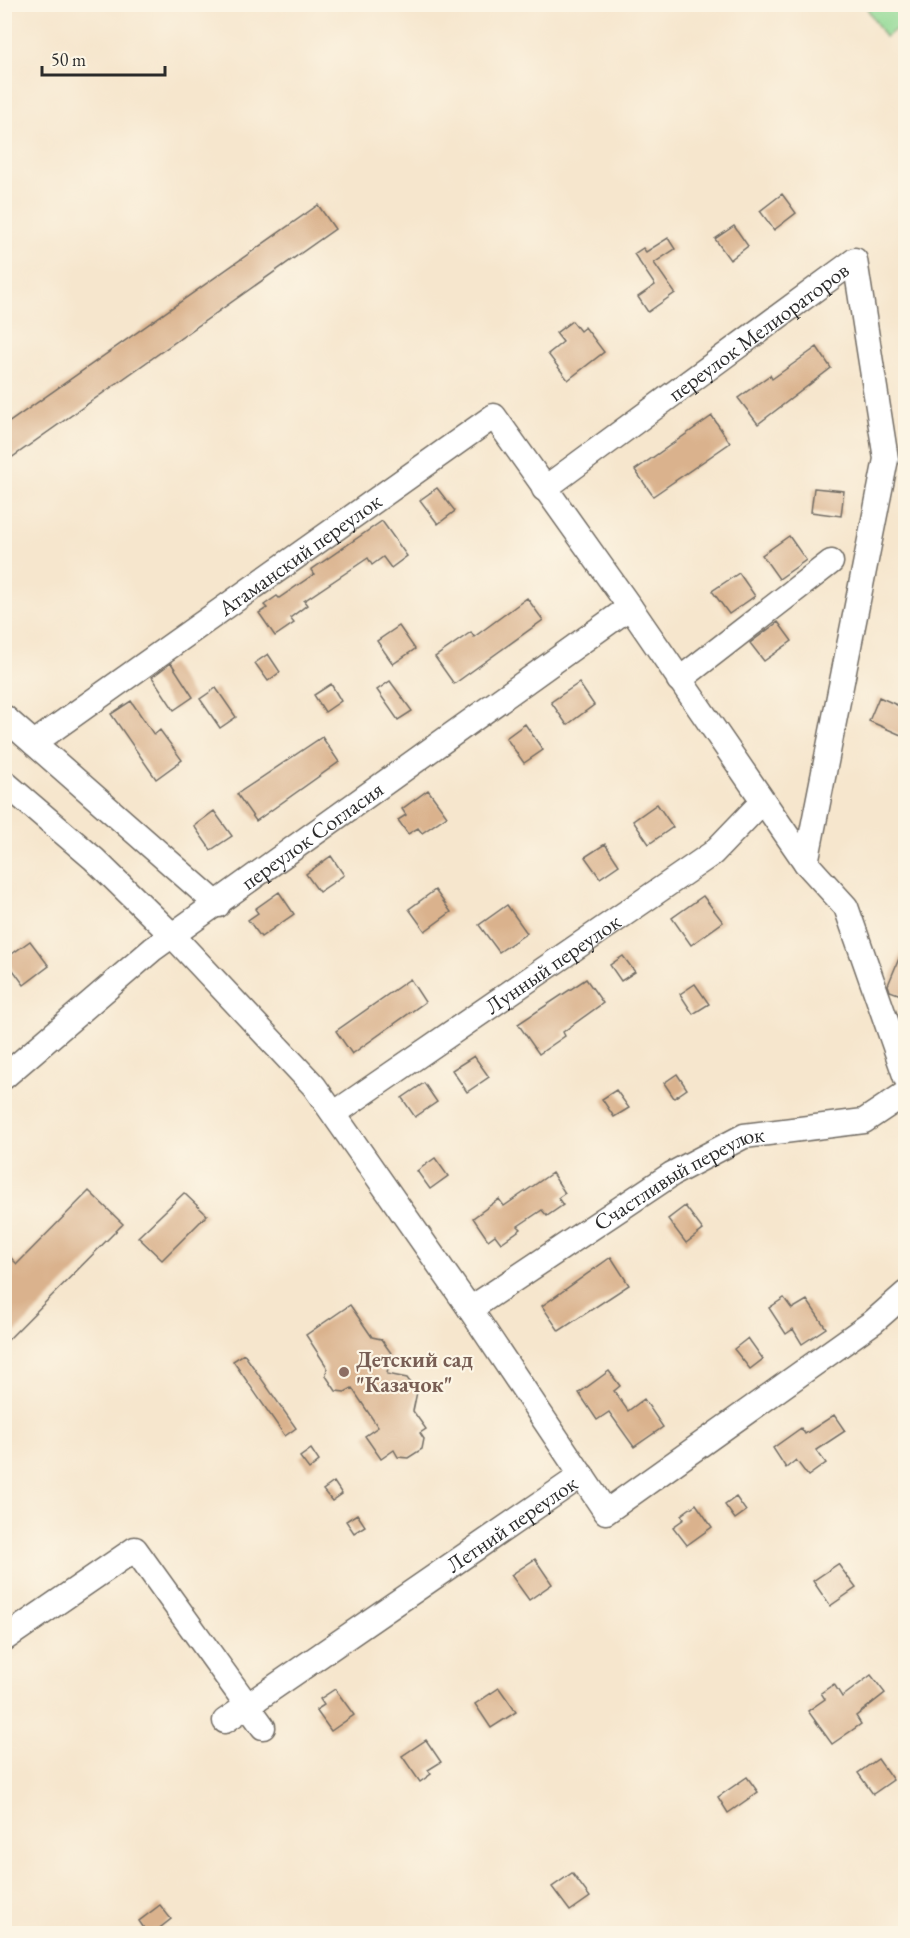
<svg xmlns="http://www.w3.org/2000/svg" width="910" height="1938" font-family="'EB Garamond',serif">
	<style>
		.green { fill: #90d994; stroke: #5e8260; stroke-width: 1.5 }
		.building { fill: #dab28d }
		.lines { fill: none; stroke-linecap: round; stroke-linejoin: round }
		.minor-casing { stroke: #726c64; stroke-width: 27 }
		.minor { stroke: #fff; stroke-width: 24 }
		.education-dot { fill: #8d6e63; stroke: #fcf5e5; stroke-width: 2 }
		.labels { text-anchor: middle; stroke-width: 4.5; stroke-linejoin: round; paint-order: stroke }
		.street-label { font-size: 22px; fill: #2b2b2b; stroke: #fcf5e5 }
		.education-label { font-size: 22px; font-weight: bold; fill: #785e54; stroke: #fcf5e5; text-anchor: start }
	</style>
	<rect width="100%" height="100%" fill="#fcf5e5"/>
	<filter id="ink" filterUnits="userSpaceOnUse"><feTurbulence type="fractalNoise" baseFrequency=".0167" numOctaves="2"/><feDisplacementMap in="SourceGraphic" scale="12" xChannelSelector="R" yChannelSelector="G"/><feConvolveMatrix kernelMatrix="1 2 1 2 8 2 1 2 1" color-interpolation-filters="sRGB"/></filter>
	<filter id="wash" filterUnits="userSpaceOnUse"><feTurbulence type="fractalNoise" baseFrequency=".008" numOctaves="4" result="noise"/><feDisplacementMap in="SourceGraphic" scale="24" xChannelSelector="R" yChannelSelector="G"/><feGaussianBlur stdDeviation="1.35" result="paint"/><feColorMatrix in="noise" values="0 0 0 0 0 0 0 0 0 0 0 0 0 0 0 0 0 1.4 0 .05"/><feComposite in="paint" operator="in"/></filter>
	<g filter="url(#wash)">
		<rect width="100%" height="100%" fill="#f6e6cd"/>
		<path class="green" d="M 865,5 L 905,5 L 905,23 L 885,37 Z"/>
		<g id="blocks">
			<path class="building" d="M 782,194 L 796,213 L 774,230 L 760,211 Z
				M 318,205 L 335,229 L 4,463 L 4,426 Z
				M 734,226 L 748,246 L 730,260 L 715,239 Z
				M 668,238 L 675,249 L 654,263 L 675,293 L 648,312 L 638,297 L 655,285 L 634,254 L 643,248 L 646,252 Z
				M 572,321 L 580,331 L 585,327 L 604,352 L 568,380 L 548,354 L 563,342 L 556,333 Z
				M 817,347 L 831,368 L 758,424 L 738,398 L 770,375 L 772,379 Z
				M 712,416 L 730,443 L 653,496 L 635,470 Z
				M 437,488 L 455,511 L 438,524 L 420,500 Z
				M 814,488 L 844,491 L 841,516 L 811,512 Z
				M 382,521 L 407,556 L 391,568 L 383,557 L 372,565 L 368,558 L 304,601 L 307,605 L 290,618 L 294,623 L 275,636 L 259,613 L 267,608 L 264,605 L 277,596 L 279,598 L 314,574 L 311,570 Z
				M 789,536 L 806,560 L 779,579 L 762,555 Z
				M 739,573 L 755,596 L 729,614 L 712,591 Z
				M 527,598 L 543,620 L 454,684 L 435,657 L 471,632 L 474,637 Z
				M 778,622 L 792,641 L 764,661 L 750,643 Z
				M 399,626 L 415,649 L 393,664 L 377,641 Z
				M 268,654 L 280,672 L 268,681 L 255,663 Z
				M 171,663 L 193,697 L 174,710 L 152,677 Z
				M 390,681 L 412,711 L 398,720 L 377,690 Z
				M 579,683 L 594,705 L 567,725 L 551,702 Z
				M 331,684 L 341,701 L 325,712 L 314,695 Z
				M 216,688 L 236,717 L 220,728 L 200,699 Z
				M 879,697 L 906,709 L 906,724 L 901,735 L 869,721 Z
				M 131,701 L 154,735 L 160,730 L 182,760 L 156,779 L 111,714 Z
				M 525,724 L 543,750 L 524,763 L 506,738 Z
				M 322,737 L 339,762 L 256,821 L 237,794 Z
				M 428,790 L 447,816 L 422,833 L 418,828 L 408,834 L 398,820 L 406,815 L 402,809 Z
				M 657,804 L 673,827 L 649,844 L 633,821 Z
				M 214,811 L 232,836 L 211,850 L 194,826 Z
				M 605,844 L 619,865 L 600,878 L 585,857 Z
				M 331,856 L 344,875 L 319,892 L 306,874 Z
				M 435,890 L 451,912 L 425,931 L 409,909 Z
				M 279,892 L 294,914 L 261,937 L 248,920 L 258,913 L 255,909 Z
				M 703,896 L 723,922 L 691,945 L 672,918 Z
				M 507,905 L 527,933 L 499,952 L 479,925 Z
				M 30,941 L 49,966 L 24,985 L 5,959 Z
				M 905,944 L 906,944 L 906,997 L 890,991 L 888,985 Z
				M 623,956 L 635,972 L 621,981 L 610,965 Z
				M 410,979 L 425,1002 L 352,1054 L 336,1031 Z
				M 586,979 L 603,1003 L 563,1032 L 565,1036 L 539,1054 L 518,1024 Z
				M 695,984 L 709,1004 L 693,1014 L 680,994 Z
				M 474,1056 L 489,1077 L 467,1092 L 452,1070 Z
				M 677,1074 L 687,1089 L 674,1098 L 664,1083 Z
				M 424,1083 L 437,1102 L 415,1117 L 402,1098 Z
				M 616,1090 L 629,1108 L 614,1117 L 602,1099 Z
				M 435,1158 L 448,1176 L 430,1189 L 417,1171 Z
				M 552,1173 L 565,1193 L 558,1198 L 563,1205 L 547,1216 L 542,1210 L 518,1226 L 521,1229 L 501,1243 L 495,1235 L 488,1240 L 473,1218 L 499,1199 L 504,1206 Z
				M 89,1191 L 123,1224 L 4,1344 L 4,1264 L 11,1258 L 17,1264 Z
				M 184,1193 L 207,1215 L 162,1260 L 138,1237 Z
				M 685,1206 L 703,1230 L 686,1243 L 668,1219 Z
				M 611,1257 L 629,1285 L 559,1331 L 542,1306 Z
				M 784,1298 L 792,1309 L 807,1300 L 826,1328 L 802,1344 L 793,1329 L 786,1334 L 769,1308 Z
				M 350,1305 L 372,1337 L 381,1339 L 391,1353 L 387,1374 L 407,1378 L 417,1392 L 413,1411 L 426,1429 L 420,1433 L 424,1439 L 422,1449 L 408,1458 L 398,1457 L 394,1450 L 381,1459 L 365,1436 L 378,1427 L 352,1388 L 345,1392 L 336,1391 L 326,1376 L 327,1367 L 306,1335 Z
				M 748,1338 L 763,1359 L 750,1369 L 734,1349 Z
				M 244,1354 L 296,1428 L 285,1436 L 233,1361 Z
				M 609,1371 L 620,1386 L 614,1391 L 628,1411 L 644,1399 L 663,1427 L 634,1447 L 609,1412 L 597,1420 L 579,1393 Z
				M 834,1415 L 845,1431 L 816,1450 L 826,1463 L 808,1476 L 796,1460 L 786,1468 L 773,1448 L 801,1428 L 805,1434 Z
				M 311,1449 L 319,1461 L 309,1469 L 300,1457 Z
				M 334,1482 L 342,1494 L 332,1501 L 323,1490 Z
				M 736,1497 L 746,1511 L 735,1519 L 725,1505 Z
				M 696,1504 L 712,1527 L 687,1545 L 673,1527 L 684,1519 L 681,1515 Z
				M 357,1514 L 365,1526 L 354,1533 L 346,1521 Z
				M 535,1559 L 552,1584 L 529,1600 L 511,1575 Z
				M 838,1564 L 856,1588 L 830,1606 L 813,1581 Z
				M 871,1675 L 885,1693 L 856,1716 L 861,1724 L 832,1744 L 808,1711 L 825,1699 L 821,1693 L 834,1684 L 842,1697 Z
				M 499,1688 L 516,1712 L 491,1728 L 475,1704 Z
				M 335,1689 L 354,1715 L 331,1731 L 316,1710 L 324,1705 L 320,1699 Z
				M 426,1740 L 441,1762 L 428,1770 L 431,1774 L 420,1782 L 402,1756 Z
				M 878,1759 L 893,1780 L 873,1794 L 858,1773 Z
				M 747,1777 L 758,1792 L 728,1813 L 718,1797 Z
				M 572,1873 L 590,1897 L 570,1911 L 552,1887 Z
				M 160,1905 L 171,1919 L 152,1934 L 148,1934 L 139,1921 Z"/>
		</g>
	</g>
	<g filter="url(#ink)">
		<use href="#blocks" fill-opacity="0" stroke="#726c64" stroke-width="1.5"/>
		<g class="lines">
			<g class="minor-casing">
				<g id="minor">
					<path id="s1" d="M 544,489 L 855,260 L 886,459 L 806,863"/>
					<path d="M 679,680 L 831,562"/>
					<path d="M 4,717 L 218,905"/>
					<path id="s2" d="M 34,743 L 494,416 L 630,607 L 806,863 L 846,907 L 906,1078"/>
					<path d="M 4,782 L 94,859 L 173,936 L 314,1086 L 470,1309 L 606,1512 L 873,1322 L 906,1293"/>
					<path id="s3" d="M 4,1077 L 153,949 L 630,607"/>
					<path id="s4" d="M 335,1113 L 713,853 L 762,802"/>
					<path id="s5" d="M 470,1309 L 672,1174 L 744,1136 L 864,1121 L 906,1093"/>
					<path d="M 4,1639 L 135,1549 L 263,1727"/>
					<path id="s6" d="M 225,1721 L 582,1475"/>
				</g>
			</g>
			<use href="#minor" class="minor"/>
		</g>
	</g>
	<circle class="education-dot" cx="344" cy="1372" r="6"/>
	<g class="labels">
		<g class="street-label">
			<text dy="8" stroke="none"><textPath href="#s1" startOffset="266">переулок Мелиораторов</textPath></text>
			<text dy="8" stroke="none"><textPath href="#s2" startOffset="326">Атаманский переулок</textPath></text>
			<text dy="8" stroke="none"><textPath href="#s3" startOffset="392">переулок Согласия</textPath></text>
			<text dy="8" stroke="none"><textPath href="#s4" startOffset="264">Лунный переулок</textPath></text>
			<text dy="8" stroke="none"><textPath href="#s5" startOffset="248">Счастливый переулок</textPath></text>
			<text dy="8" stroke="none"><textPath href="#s6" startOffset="348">Летний переулок</textPath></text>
		</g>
		<g class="education-label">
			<text x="356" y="1367">Детский сад<tspan x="356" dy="25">"Казачок"</tspan></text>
		</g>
	</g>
	<rect width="910" height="1938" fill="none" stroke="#fcf5e5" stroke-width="24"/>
	<path d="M42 66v9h123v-9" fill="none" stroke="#2b2b2b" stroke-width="3"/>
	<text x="51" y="66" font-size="18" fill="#2b2b2b" stroke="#fcf5e5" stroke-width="4.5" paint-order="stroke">50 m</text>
</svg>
